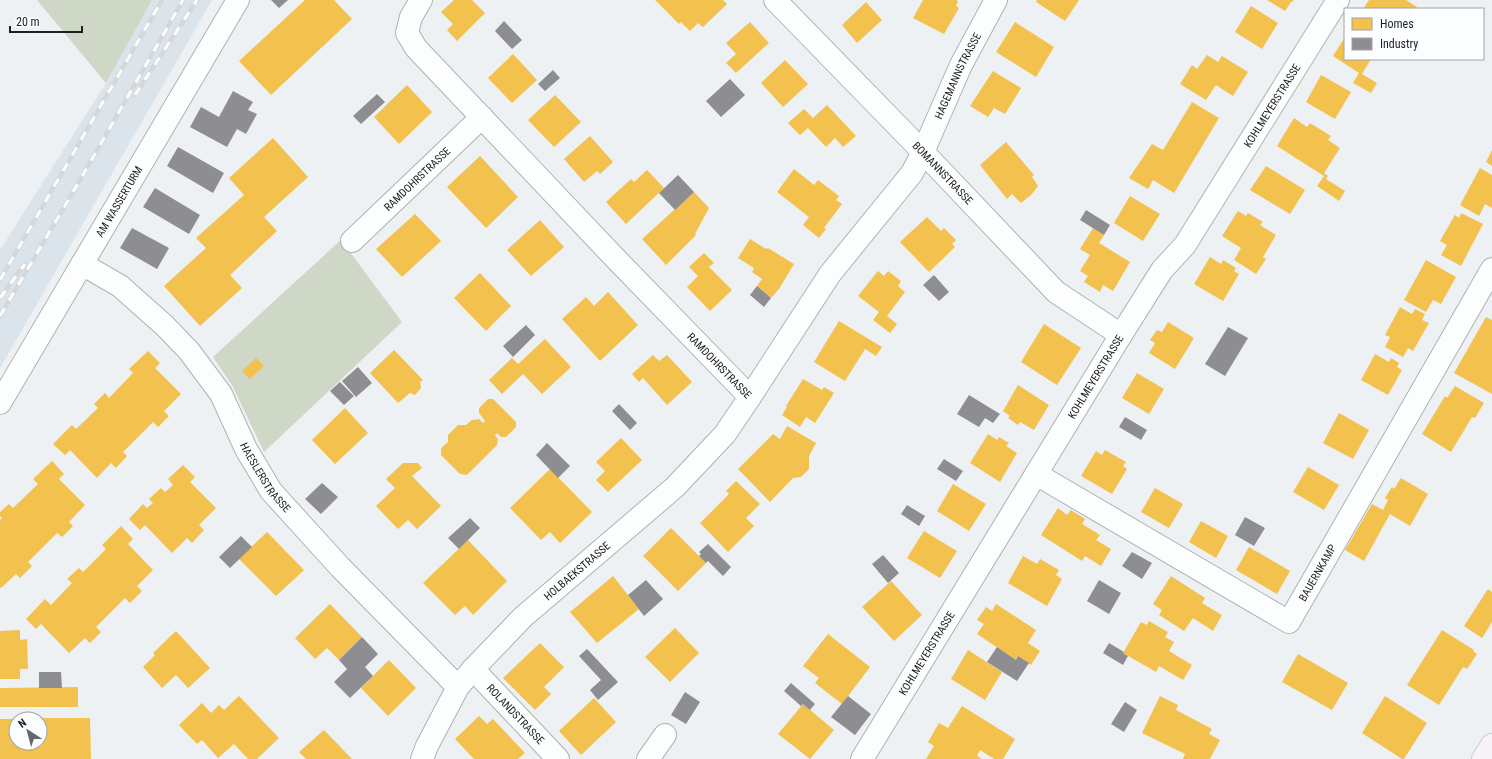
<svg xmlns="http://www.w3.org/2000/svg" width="1492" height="759" font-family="'Roboto Condensed',sans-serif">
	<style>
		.built { fill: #dbe4eb }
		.green { fill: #cfd7c7 }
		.homes { fill: #f2c14e }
		.industry { fill: #8d8d92 }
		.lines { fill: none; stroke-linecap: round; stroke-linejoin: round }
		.minor-casing { stroke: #afb2b5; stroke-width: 24 }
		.primary-casing { stroke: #cbcdce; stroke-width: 24 }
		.minor { stroke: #fcfdfd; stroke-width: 22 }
		.primary { stroke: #f7f3f7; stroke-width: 22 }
		.rail-casing { stroke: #d6d7d8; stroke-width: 4.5 }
		.rail { stroke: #fcfdff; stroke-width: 3; stroke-dasharray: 9; stroke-linecap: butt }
		.labels { text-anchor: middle; stroke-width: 4; stroke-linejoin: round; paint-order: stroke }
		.street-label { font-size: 11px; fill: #1c1e20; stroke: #fcfdff }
	</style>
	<rect width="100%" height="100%" fill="#edf1f4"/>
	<path class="built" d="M 152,0 L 212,0 L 0,368 L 0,250 L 106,83 Z"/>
	<path class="green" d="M 37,0 L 152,0 L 106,83 Z
		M 341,240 L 402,322 L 264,452 L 232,385 L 213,357 Z"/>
	<path class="homes" d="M 305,0 L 334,0 L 352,19 L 271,95 L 239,61 Z
		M 454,0 L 472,0 L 485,13 L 457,41 L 447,30 L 453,24 L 441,12 Z
		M 655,0 L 723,0 L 727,4 L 703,27 L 698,23 L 690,31 L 681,22 L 679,24 Z
		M 923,0 L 956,0 L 958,1 L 956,6 L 959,8 L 944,34 L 913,18 Z
		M 1037,0 L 1079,0 L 1065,21 L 1036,2 Z
		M 1267,0 L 1294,0 L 1292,2 L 1291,2 L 1285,11 Z
		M 1369,0 L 1406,0 L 1417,7 L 1416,9 L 1363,9 Z
		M 866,2 L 882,20 L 857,43 L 842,25 Z
		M 1251,6 L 1278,23 L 1262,49 L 1235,32 Z
		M 750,22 L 769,43 L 736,73 L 726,63 L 736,54 L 726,43 Z
		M 1015,22 L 1054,47 L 1036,77 L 996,52 Z
		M 1345,37 L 1345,59 L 1371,59 L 1362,74 L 1377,83 L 1371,93 L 1353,83 L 1359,73 L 1333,56 Z
		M 513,54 L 537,80 L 512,103 L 488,78 Z
		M 1207,55 L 1218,62 L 1222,56 L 1248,72 L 1233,96 L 1216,85 L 1206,100 L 1180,84 L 1192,65 L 1197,69 Z
		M 785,60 L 808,84 L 783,107 L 761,83 Z
		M 993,71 L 1021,88 L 1005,114 L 994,108 L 988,117 L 970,106 Z
		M 1321,75 L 1351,92 L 1335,119 L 1306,102 Z
		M 407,85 L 432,112 L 399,144 L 374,117 Z
		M 555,95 L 581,122 L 554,147 L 528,120 Z
		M 1192,102 L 1219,118 L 1174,193 L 1153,180 L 1148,189 L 1129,178 L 1152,144 L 1163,150 Z
		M 827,105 L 856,136 L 843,147 L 835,138 L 826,147 L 808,128 L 800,135 L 788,123 L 804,109 L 813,118 Z
		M 1294,118 L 1307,127 L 1310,123 L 1331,136 L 1328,140 L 1340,148 L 1324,173 L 1328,176 L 1326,179 L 1345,191 L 1339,201 L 1317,186 L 1324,176 L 1277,146 Z
		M 590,136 L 613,162 L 600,174 L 597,171 L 584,182 L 564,159 Z
		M 273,138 L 308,177 L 264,217 L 277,231 L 230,275 L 242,288 L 200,326 L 164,286 L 206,248 L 196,238 L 244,195 L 229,178 Z
		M 1006,142 L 1034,175 L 1032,177 L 1038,186 L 1031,195 L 1021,203 L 1012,194 L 1007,199 L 980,165 Z
		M 1492,150 L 1492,166 L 1486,162 Z
		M 480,156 L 518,197 L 486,228 L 447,187 Z
		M 1266,166 L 1305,190 L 1290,214 L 1250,190 Z
		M 1480,168 L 1492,175 L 1492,208 L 1485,204 L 1479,216 L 1460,205 Z
		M 794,169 L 814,185 L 818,180 L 839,196 L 836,200 L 842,204 L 824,228 L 826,229 L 819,238 L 803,225 L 809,217 L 777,192 Z
		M 647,170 L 664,188 L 626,224 L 606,202 L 631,179 L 634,182 Z
		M 694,192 L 709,208 L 695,234 L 696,235 L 666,265 L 642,239 Z
		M 1130,196 L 1160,214 L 1143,241 L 1114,223 Z
		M 1238,211 L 1246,216 L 1248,213 L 1263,222 L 1260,225 L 1276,235 L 1263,257 L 1266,259 L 1256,274 L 1234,260 L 1241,248 L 1222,236 Z
		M 1461,213 L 1483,224 L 1461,266 L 1441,255 L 1447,245 L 1440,241 L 1455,215 L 1459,218 Z
		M 415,214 L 441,241 L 402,277 L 376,249 Z
		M 927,217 L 941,231 L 944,228 L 956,240 L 952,244 L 955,247 L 929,272 L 900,242 Z
		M 540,220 L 564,247 L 531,276 L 507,250 Z
		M 1093,228 L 1104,235 L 1099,243 L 1130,262 L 1113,291 L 1103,285 L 1100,292 L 1084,282 L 1088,276 L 1080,271 L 1090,255 L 1080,249 Z
		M 750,239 L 766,249 L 768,248 L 794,264 L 779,289 L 771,298 L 757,286 L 762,279 L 752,272 L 754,268 L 738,258 Z
		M 704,253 L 714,263 L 709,267 L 732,290 L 710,311 L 687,287 L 698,276 L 689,267 Z
		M 1210,257 L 1221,264 L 1223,260 L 1236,268 L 1234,271 L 1239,274 L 1223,301 L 1194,284 Z
		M 1426,260 L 1456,277 L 1441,304 L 1433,300 L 1426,312 L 1404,300 Z
		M 878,271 L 884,276 L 888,271 L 901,281 L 898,286 L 905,292 L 887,316 L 897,324 L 890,333 L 873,320 L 879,312 L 858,296 Z
		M 480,273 L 511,306 L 486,331 L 454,298 Z
		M 608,292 L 638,325 L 600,361 L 562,319 L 586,297 L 594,306 Z
		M 1400,307 L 1412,314 L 1415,309 L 1425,314 L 1422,320 L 1429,323 L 1413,351 L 1408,348 L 1403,357 L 1385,347 L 1390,337 L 1385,335 Z
		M 1486,317 L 1492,320 L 1492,394 L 1454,373 Z
		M 839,321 L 882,347 L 876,356 L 865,349 L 845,381 L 814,362 Z
		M 1168,322 L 1194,338 L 1175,369 L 1149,353 L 1155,343 L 1150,340 L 1157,330 L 1162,332 Z
		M 1044,324 L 1081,348 L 1057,385 L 1021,362 Z
		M 545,339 L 571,367 L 542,394 L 523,374 L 502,394 L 489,380 L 512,358 L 518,364 Z
		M 394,350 L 423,380 L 420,382 L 421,388 L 415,395 L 410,393 L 398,403 L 370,373 Z
		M 148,351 L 160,363 L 155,368 L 181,394 L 164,411 L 169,416 L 158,427 L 153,422 L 123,452 L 127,456 L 116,468 L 111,463 L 97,478 L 70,450 L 65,455 L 53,444 L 72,425 L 76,429 L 98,408 L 94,404 L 105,393 L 109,398 L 133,373 L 129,369 Z
		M 1375,354 L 1389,362 L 1391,358 L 1399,363 L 1397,367 L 1402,370 L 1388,395 L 1361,380 Z
		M 653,355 L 659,361 L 667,355 L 692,382 L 667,405 L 643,378 L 639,382 L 632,374 Z
		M 256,358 L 264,366 L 250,379 L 242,371 Z
		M 1137,373 L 1164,389 L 1149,414 L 1122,398 Z
		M 803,379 L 822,390 L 824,387 L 834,393 L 815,423 L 806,417 L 800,427 L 782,415 L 787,407 L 786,406 Z
		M 1018,385 L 1049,405 L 1034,430 L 1020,422 L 1018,425 L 1008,418 L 1010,416 L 1003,411 Z
		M 1455,386 L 1484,403 L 1475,418 L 1472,417 L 1451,452 L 1422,434 L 1445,396 L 1447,398 Z
		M 488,399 L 493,399 L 516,422 L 516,427 L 506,437 L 501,437 L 497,433 L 495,435 L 498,439 L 497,445 L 467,475 L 460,474 L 441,455 L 441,448 L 448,442 L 448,435 L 458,425 L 466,425 L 472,420 L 479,419 L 483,423 L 485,421 L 479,413 L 479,408 Z
		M 345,408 L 368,433 L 335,464 L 312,440 Z
		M 1339,413 L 1369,430 L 1353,459 L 1323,443 Z
		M 787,426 L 816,443 L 809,456 L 809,469 L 801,477 L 793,478 L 770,502 L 738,469 L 773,434 L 780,439 Z
		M 988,434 L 997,440 L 999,437 L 1009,443 L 1006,446 L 1017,453 L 1000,482 L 970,463 Z
		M 621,438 L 642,460 L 608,492 L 596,480 L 605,471 L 596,462 Z
		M 1105,450 L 1126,462 L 1123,466 L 1127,469 L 1112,494 L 1081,476 L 1096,451 L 1102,455 Z
		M 52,461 L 64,474 L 59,479 L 85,505 L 69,522 L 73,526 L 62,537 L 57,533 L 28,562 L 32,566 L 20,578 L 16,574 L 1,588 L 0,587 L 0,520 L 2,518 L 0,516 L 0,512 L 9,504 L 13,508 L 38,484 L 33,479 Z
		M 403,463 L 418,463 L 422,468 L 412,476 L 441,506 L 417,529 L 408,520 L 398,529 L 376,506 L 395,488 L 386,479 Z
		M 183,465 L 195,477 L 190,482 L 216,508 L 199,525 L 204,530 L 192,543 L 187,538 L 172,553 L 145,525 L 140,530 L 129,519 L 143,504 L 147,508 L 153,503 L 149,499 L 161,488 L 165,492 L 173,485 L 168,479 Z
		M 1308,467 L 1339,485 L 1324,510 L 1293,492 Z
		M 550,469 L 592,512 L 560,543 L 550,532 L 541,540 L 510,508 Z
		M 1401,478 L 1428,494 L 1410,526 L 1390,514 L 1364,561 L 1345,550 L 1372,504 L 1383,510 L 1388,500 L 1385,498 L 1392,487 L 1394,489 Z
		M 736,481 L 760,504 L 746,518 L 754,526 L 728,552 L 700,523 L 729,494 L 726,491 Z
		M 953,484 L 986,504 L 969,531 L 937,511 Z
		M 1155,488 L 1183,504 L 1169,528 L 1141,512 Z
		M 1058,508 L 1067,515 L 1071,510 L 1085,519 L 1082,524 L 1100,535 L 1096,540 L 1111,549 L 1101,566 L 1085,556 L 1082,561 L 1041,535 Z
		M 1201,521 L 1228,536 L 1216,558 L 1189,542 Z
		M 121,526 L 133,539 L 128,544 L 153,570 L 137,586 L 142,591 L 130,603 L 125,598 L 96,627 L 101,632 L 90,643 L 85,638 L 69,653 L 41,624 L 36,629 L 26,619 L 45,599 L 51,605 L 72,583 L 67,579 L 79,568 L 83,572 L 106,549 L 102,545 Z
		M 671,528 L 706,563 L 678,591 L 643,556 Z
		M 924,531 L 957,551 L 940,578 L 907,558 Z
		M 267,532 L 304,570 L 276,596 L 239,559 Z
		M 468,540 L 507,581 L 473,615 L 465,606 L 455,615 L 423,583 Z
		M 1249,547 L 1290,571 L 1277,594 L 1236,570 Z
		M 1023,556 L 1037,564 L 1040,559 L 1059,570 L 1056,575 L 1062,579 L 1047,606 L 1008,583 Z
		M 613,576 L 639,609 L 597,643 L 570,612 Z
		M 1171,576 L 1205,598 L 1202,603 L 1222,615 L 1213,631 L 1193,618 L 1184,631 L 1159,615 L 1162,610 L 1153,604 Z
		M 891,581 L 922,615 L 894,641 L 862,607 Z
		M 1488,589 L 1492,592 L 1492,622 L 1482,638 L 1464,626 Z
		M 330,604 L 362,637 L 339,660 L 327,648 L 315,659 L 295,638 Z
		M 996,604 L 1036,630 L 1028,643 L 1040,651 L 1031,665 L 1018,656 L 1016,660 L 977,634 L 984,624 L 977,620 L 986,607 L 992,611 Z
		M 1149,621 L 1168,632 L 1165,637 L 1174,642 L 1169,651 L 1192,665 L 1183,680 L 1159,666 L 1156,672 L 1123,653 L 1141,622 L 1147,625 Z
		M 675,628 L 699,653 L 670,682 L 645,657 Z
		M 20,630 L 20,640 L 27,639 L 28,669 L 20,669 L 20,679 L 0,679 L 0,631 Z
		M 1442,630 L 1474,650 L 1473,651 L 1477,654 L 1467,669 L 1463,667 L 1439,705 L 1407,685 Z
		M 176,631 L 210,668 L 188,688 L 176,675 L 162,688 L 143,667 L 155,655 L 153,653 Z
		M 828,634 L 870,667 L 842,704 L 815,683 L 819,678 L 803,666 Z
		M 540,643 L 564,667 L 544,687 L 551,694 L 535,710 L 503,678 Z
		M 968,650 L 1002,672 L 985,700 L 951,679 Z
		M 1298,654 L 1348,683 L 1332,710 L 1282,682 Z
		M 389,660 L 416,688 L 388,716 L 361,688 Z
		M 78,687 L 78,707 L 0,707 L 0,688 Z
		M 239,696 L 279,738 L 257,759 L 248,759 L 234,744 L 218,758 L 202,740 L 197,744 L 179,725 L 202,703 L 211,713 L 219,705 L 224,710 Z
		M 1160,696 L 1178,705 L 1176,710 L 1212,729 L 1209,734 L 1220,740 L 1210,759 L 1183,759 L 1185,754 L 1142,733 Z
		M 1385,696 L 1427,723 L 1404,759 L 1402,759 L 1362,733 Z
		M 594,698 L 616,722 L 581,755 L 559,731 Z
		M 803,704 L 834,730 L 810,759 L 778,734 Z
		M 962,706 L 1015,739 L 1003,759 L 994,759 L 980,750 L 977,756 L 982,759 L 926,759 L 934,746 L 928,742 L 939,723 L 948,728 Z
		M 479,716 L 487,724 L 493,719 L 525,753 L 518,759 L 474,759 L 455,739 Z
		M 40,718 L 90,718 L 91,759 L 0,759 L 0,719 L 16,719 L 16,743 L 40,743 Z
		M 324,730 L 352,759 L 306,759 L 299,752 Z"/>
	<path class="industry" d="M 271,0 L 288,0 L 279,8 Z
		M 504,21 L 522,40 L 512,49 L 495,31 Z
		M 553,70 L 560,78 L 545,91 L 538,84 Z
		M 730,79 L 745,95 L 721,117 L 706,101 Z
		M 233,91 L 253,102 L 248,110 L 257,114 L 246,134 L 237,129 L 227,147 L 190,127 L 201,107 L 219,117 Z
		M 377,94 L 385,102 L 361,124 L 353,116 Z
		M 178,147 L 224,173 L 213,193 L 167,166 Z
		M 678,175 L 694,192 L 675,210 L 659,193 Z
		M 155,188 L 200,215 L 189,234 L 143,207 Z
		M 1086,210 L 1110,225 L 1104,235 L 1080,220 Z
		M 132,228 L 169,248 L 157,269 L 120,248 Z
		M 934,275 L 949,292 L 939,301 L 923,285 Z
		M 757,286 L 771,298 L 764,307 L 750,295 Z
		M 526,325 L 535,335 L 513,357 L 503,346 Z
		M 1228,327 L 1248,338 L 1225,376 L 1205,364 Z
		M 358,367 L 372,383 L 356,397 L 342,381 Z
		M 340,382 L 354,396 L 344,405 L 330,391 Z
		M 969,395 L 1000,414 L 993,423 L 985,418 L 979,427 L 957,414 Z
		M 619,404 L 637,423 L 630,430 L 612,411 Z
		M 1125,417 L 1147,430 L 1141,440 L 1119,427 Z
		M 547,443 L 570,466 L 558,478 L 536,455 Z
		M 944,459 L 963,471 L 956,481 L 937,469 Z
		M 322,483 L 338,497 L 321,514 L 305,499 Z
		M 907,505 L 925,516 L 919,526 L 901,514 Z
		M 1245,517 L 1265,528 L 1254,546 L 1235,535 Z
		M 470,518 L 480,528 L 459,549 L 448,538 Z
		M 241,536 L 252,547 L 230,568 L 219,557 Z
		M 708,544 L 731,567 L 723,576 L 708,561 L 706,563 L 699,556 L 701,554 L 699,552 Z
		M 1132,552 L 1152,563 L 1142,579 L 1122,566 Z
		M 883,555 L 899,573 L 888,583 L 872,564 Z
		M 646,580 L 663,599 L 644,616 L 628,595 Z
		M 1099,580 L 1121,593 L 1109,614 L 1087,601 Z
		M 362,637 L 378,654 L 365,667 L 373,676 L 350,698 L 334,682 L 347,669 L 339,660 Z
		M 1109,643 L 1124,652 L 1123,653 L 1128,656 L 1123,665 L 1103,653 Z
		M 997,647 L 1016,660 L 1018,656 L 1029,663 L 1017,681 L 987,662 Z
		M 587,649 L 618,682 L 598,700 L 590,690 L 601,680 L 579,656 Z
		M 39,672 L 61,672 L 62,688 L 39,688 Z
		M 791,683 L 815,704 L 810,710 L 803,704 L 801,706 L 784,691 Z
		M 685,692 L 700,702 L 686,724 L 671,715 Z
		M 848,696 L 871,714 L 855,735 L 831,717 Z
		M 1125,702 L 1137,710 L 1124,732 L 1111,724 Z"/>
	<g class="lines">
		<g class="minor-casing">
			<g id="minor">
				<path id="s1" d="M 421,0 L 411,17 L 407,33 L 416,48 L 615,258 L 750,397 L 830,274 L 912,173 L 923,152 L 961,65 L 996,0"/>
				<path id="s2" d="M 775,0 L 923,152 L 1056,292 L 1121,335"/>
				<path id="s3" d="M 352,241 L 482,117"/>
				<path id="s4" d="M 82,264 L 120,286 L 165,326 L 189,351 L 221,394 L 246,449 L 271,491 L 340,567 L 458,687"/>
				<path id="s5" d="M 0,403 L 238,0"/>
				<path id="s6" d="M 1036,474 L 1289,622 L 1492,269"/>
				<path id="s7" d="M 473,669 L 558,759"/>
				<path id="s8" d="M 422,759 L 427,746 L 458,687 L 473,669 L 523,617 L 675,487 L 725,434 L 750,397"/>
				<path d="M 648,759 L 665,735"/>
				<path id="s9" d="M 862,759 L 1121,335 L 1162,270 L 1185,245 L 1338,0"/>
			</g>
		</g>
		<g class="primary-casing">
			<path id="primary" d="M 1483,759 L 1492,745"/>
		</g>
		<use href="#minor" class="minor"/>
		<use href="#primary" class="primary"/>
		<g class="rail-casing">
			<path id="rail" d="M 135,95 L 197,0
				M 0,280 L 162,0
				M 0,298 L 25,264
				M 0,316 L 80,180 L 183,0"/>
		</g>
		<use href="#rail" class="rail"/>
	</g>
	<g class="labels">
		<g class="street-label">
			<text dy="4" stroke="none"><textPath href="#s1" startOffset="921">HAGEMANNSTRASSE</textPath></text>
			<text dy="4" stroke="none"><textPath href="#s9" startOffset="772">KOHLMEYERSTRASSE</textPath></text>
			<text dy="4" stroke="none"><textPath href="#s2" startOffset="241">BOMANNSTRASSE</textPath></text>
			<text dy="4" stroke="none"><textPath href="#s3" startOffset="90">RAMDOHRSTRASSE</textPath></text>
			<text dy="4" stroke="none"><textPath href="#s5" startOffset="234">AM WASSERTURM</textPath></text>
			<text dy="4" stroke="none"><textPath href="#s1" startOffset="493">RAMDOHRSTRASSE</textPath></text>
			<text dy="4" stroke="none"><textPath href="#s9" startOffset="448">KOHLMEYERSTRASSE</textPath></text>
			<text dy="4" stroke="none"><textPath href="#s4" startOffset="287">HAESLERSTRASSE</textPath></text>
			<text dy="4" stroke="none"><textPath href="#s8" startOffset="247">HOLBAEKSTRASSE</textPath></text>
			<text dy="4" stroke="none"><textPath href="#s6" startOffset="350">BAUERNKAMP</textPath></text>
			<text dy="4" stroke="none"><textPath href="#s9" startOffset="124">KOHLMEYERSTRASSE</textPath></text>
			<text dy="4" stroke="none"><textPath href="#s7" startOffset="62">ROLANDSTRASSE</textPath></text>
		</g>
	</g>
	<rect x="1344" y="8" width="140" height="52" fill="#fcfdff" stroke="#a2a4a6"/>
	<rect x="1352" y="18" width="20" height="12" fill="#f2c14e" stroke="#a2a4a6"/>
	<text x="1380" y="28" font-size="12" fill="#1c1e20">Homes</text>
	<rect x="1352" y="38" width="20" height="12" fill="#8d8d92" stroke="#a2a4a6"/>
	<text x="1380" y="48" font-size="12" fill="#1c1e20">Industry</text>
	<g transform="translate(28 731) rotate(324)"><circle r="19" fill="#fcfdff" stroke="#a2a4a6"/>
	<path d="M0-3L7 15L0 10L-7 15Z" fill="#65686a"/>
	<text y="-6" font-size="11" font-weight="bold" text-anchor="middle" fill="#1c1e20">N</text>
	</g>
	<path d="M10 26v6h72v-6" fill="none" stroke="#1c1e20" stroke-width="2"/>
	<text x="16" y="26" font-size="12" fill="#1c1e20" stroke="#fcfdff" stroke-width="3" paint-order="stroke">20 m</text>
</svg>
